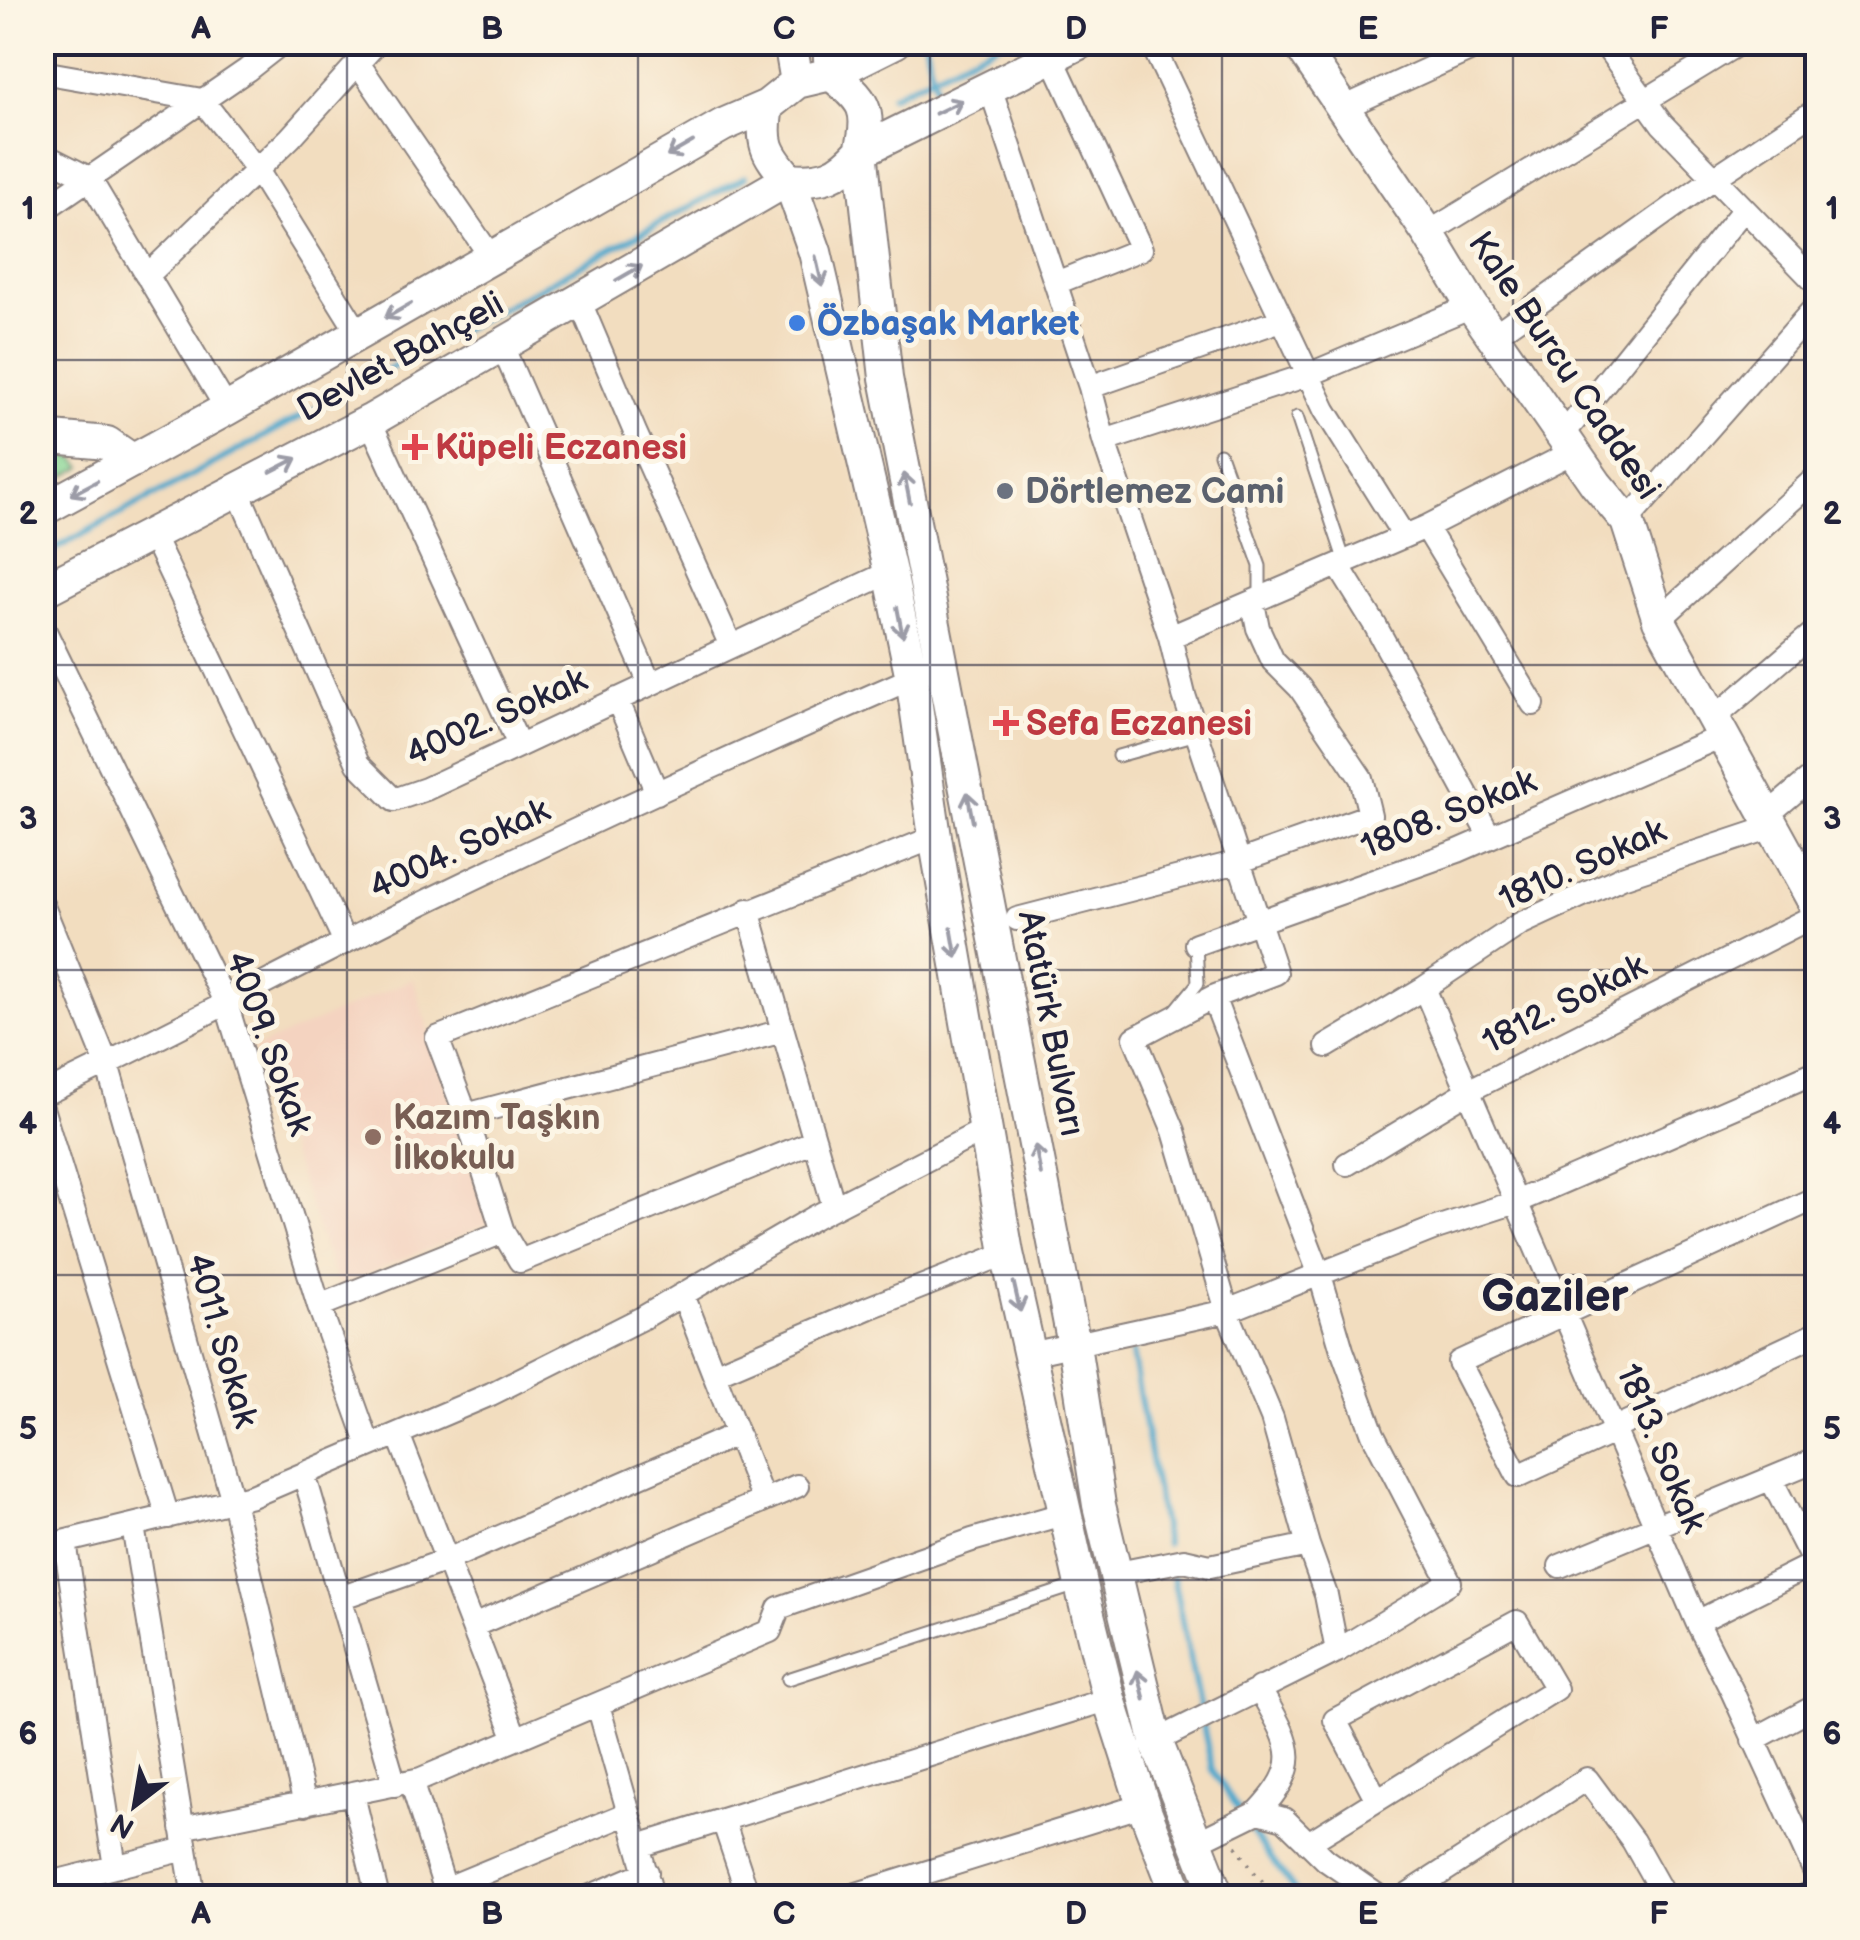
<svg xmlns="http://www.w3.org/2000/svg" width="1860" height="1940" font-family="'Balsamiq Sans',sans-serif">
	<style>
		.built { fill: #f4d3c0 }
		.green { fill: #87d695; stroke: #547c68; stroke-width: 2.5 }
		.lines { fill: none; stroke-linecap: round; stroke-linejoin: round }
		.stream { stroke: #4fa8cc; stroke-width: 6 }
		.lane-casing { stroke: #8a807d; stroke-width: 15 }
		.street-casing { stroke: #8a807d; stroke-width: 26 }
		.secondary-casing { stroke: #8a807d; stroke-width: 36 }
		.path { stroke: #8a807d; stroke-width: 4; stroke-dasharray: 2.5 8; stroke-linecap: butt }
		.lane { stroke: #fff; stroke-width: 11 }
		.street { stroke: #fff; stroke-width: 22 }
		.secondary { stroke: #fff; stroke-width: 32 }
		.oneway { stroke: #9c9ca7 }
		.grid { fill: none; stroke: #22223b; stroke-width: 2.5; stroke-opacity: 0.55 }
		.shop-dot { fill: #3f7fe0; stroke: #fcf5e5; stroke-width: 4 }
		.health-dot { fill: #e0444e; stroke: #fcf5e5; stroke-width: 4 }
		.worship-dot { fill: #6b7280; stroke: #fcf5e5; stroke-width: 4 }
		.education-dot { fill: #8d6e63; stroke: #fcf5e5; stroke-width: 4 }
		.labels { text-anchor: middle; stroke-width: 10; stroke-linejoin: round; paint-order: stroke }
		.shop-label { font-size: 35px; font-weight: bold; fill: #366cbe; stroke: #fcf5e5; text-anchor: start }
		.street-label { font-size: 35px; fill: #22223b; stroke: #fcf5e5 }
		.health-label { font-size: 35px; font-weight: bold; fill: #be3a42; stroke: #fcf5e5; text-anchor: start }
		.worship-label { font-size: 35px; font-weight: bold; fill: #5b616d; stroke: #fcf5e5; text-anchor: start }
		.education-label { font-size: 35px; font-weight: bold; fill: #785e54; stroke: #fcf5e5; text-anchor: start }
		.district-label { font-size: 45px; font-weight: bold; fill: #22223b; stroke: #fcf5e5 }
		.neatline { fill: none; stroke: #22223b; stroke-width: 4 }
		.grid-label { font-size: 32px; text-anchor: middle; font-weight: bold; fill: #22223b }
	</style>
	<rect width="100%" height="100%" fill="#fcf5e5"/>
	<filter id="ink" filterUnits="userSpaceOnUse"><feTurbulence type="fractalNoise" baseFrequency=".01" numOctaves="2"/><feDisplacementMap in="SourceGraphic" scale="20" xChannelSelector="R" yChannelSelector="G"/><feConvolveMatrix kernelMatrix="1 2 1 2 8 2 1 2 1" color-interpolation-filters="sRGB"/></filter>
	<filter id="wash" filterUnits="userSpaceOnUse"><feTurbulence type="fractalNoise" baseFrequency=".0048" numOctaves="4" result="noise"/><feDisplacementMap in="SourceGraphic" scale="40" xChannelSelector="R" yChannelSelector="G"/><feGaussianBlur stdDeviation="2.25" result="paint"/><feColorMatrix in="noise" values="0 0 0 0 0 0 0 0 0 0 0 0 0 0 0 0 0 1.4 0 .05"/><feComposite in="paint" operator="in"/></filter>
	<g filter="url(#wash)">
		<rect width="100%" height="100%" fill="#f2ddbf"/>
		<path class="built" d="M 413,979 L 488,1224 L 338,1286 L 254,1049 Z"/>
		<path class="green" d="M 43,452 L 74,457 L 83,467 L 43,487 Z"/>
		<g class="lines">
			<path class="stream" d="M 925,42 L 938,99
				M 891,96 L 1001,42
				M 42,556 L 745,177
				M 1132,1353 L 1166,1544
				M 1173,1577 L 1212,1769 L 1256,1838 L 1300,1898"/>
		</g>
	</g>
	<g filter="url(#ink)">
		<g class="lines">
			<g class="lane-casing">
				<path id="lane" d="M 1297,417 L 1345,562
					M 1220,454 L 1260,566 L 1260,599
					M 1118,756 L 1197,734
					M 1175,1011 L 1198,983 L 1196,944
					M 788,1679 L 1077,1585"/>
			</g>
			<g class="street-casing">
				<path id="street" d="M 1151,42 L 1325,410 L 1404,536
					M 1603,42 L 1662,124 L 1818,285
					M 1053,59 L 1141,249 L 1056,283
					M 358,63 L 491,257
					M 42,72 L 202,100 L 257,170 L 359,334
					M 990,87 L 1090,387 L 1104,441 L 1170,637 L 1184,695 L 1276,973 L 1213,997 L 1135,1038 L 1174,1131 L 1227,1311 L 1272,1418 L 1308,1545 L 1326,1595 L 1337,1651 L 1156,1741
					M 1343,108 L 1487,42
					M 42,154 L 89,178 L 227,409
					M 42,211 L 247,70 L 275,48 L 277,42
					M 1428,233 L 1741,42
					M 147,276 L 290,138 L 377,42
					M 580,302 L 635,432 L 731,646
					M 1494,335 L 1714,178 L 1818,109
					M 502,346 L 650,684
					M 1090,387 L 1281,320
					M 370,421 L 519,745
					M 1563,435 L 1743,210
					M 1104,441 L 1308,375 L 1472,306
					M 237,489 L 358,764 L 394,800 L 426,789 L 890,572
					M 1627,521 L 1818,304
					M 1426,527 L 1533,704
					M 152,534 L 345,942
					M 1338,565 L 1375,625 L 1490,837
					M 1659,620 L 1818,476
					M 42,625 L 227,1006 L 319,1306 L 369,1446
					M 1170,637 L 1426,527 L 1575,451
					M 617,699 L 657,793
					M 1713,719 L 1818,629
					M 1766,816 L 1818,772
					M 42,904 L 107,1064 L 233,1501 L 305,1804
					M 748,910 L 834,1207
					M 1017,919 L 1238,862 L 1370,815 L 1361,778 L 1300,688 L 1273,661 L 1258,628 L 1253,603
					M 1196,944 L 1458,851 L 1722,736
					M 1424,988 L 1697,1622 L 1732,1691 L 1818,1879
					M 1213,997 L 1320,1275 L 1342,1350 L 1373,1434 L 1450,1582 L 1337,1651
					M 1327,1046 L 1424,988 L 1520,924 L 1622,877 L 1772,827
					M 42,1095 C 173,1033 299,964 429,900 C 588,823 749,749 912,678
					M 42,1108 L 168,1517
					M 466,1115 L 783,1031
					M 815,1141 L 520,1261 L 503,1232 L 466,1115 L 437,1038 L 935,837
					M 1347,1164 L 1470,1090 L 1818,914
					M 683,1295 L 763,1500
					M 319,1306 L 503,1232
					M 1030,1354 L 1227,1311 L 1433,1229 L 1516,1202 L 1818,1071
					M 714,1374 L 868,1308 L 1007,1253
					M 1615,1428 L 1818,1333
					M 1616,1431 L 1518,1476 L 1459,1362 L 1818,1197
					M 398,1434 L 516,1739
					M 304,1474 L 395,1785
					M 1771,1479 L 1818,1571
					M 133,1526 L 194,1898
					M 65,1542 L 115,1867
					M 42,1547 L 252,1496 L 491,1394 L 644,1317 L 815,1217 L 986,1129
					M 1560,1566 L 1818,1459
					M 1113,1574 L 1184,1560 L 1210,1566 L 1308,1545
					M 340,1598 L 447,1560 L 737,1434
					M 1697,1622 L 1813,1564
					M 473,1626 L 797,1486
					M 598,1705 L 653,1898
					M 1753,1740 L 1818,1705
					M 411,1781 L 448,1898
					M 353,1795 L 378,1898
					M 1258,1812 C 1306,1762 1290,1744 1259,1688
					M 723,1820 L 749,1898
					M 182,1828 L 421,1779 L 770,1631 L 779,1608 L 972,1540 L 1066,1513
					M 1195,1843 L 1258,1812 L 1284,1819 L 1326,1860 L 1381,1898
					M 1308,1843 L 1556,1689 L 1517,1622 L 1335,1720 L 1377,1800
					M 639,1846 L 1109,1699
					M 42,1885 L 186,1849
					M 445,1889 L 629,1813
					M 586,1898 L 647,1872
					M 844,1898 L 1143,1805
					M 1402,1898 L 1587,1779 L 1633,1841 L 1665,1898
					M 1801,1898 L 1818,1889"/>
			</g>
			<g class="secondary-casing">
				<path id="secondary" d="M 790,42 L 797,82
					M 829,42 L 831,74 L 895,42
					M 1298,42 L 1428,233 L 1472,306 L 1596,484 L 1627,521 L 1659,620 L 1818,909
					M 767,106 C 761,142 765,152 789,179 C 823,182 839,176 861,151 L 1081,42
					M 42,437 L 107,443 L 133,461
					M 42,510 L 227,409 L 723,125 L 767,106 L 797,82 L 831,74 C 864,100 872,109 861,151 L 886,378 L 1074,1345 L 1099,1505 L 1156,1741 L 1218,1898
					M 42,591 L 370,421 L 789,179 L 815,252 L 890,572 L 912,678 L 935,837 L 1007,1253 L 1085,1602 L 1109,1699 L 1143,1805 L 1179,1898"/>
			</g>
			<path class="path" d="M 1236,1846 L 1257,1876 L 1279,1898"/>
			<use href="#lane" class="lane"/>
			<use href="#street" class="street"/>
			<use href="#secondary" class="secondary"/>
		</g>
		<defs><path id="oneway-shaft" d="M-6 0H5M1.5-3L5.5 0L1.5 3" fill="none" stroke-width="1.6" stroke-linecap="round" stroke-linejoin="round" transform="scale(2.5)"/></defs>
		<g class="oneway">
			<use href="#oneway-shaft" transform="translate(949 107) rotate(-26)"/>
			<use href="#oneway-shaft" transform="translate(680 149) rotate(150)"/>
			<use href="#oneway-shaft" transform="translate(819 271) rotate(77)"/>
			<use href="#oneway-shaft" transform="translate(629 273) rotate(-30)"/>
			<use href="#oneway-shaft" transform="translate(398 311) rotate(150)"/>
			<use href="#oneway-shaft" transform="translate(284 465) rotate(-27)"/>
			<use href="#oneway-shaft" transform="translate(84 488) rotate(152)"/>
			<use href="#oneway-shaft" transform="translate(907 488) rotate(-101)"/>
			<use href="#oneway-shaft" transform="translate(900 622) rotate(79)"/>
			<use href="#oneway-shaft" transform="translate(970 807) rotate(-101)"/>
			<use href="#oneway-shaft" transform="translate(954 943) rotate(80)"/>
			<use href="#oneway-shaft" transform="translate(1038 1160) rotate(-101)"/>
			<use href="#oneway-shaft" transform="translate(1017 1297) rotate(77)"/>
			<use href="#oneway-shaft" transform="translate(1141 1685) rotate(-104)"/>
		</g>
	</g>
	<path class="grid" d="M 347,42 L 347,1898M 638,42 L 638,1898M 930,42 L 930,1898M 1222,42 L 1222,1898M 1513,42 L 1513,1898M 42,360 L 1818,360M 42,665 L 1818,665M 42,970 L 1818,970M 42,1275 L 1818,1275M 42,1580 L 1818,1580"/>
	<circle class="shop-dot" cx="797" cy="323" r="10"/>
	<g class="health-dot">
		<path d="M410 432h10v10h10v10h-10v10h-10v-10h-10v-10h10z"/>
		<path d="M1001 708h10v10h10v10h-10v10h-10v-10h-10v-10h10z"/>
	</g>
	<circle class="worship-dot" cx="1005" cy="491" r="10"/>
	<circle class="education-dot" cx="373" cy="1137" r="10"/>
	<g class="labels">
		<g class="shop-label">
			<text x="817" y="335">Özbaşak Market</text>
		</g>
		<g class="street-label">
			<text transform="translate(400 356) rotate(-29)" y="12">Devlet Bahçeli</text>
			<text transform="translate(1565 365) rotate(56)" y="12">Kale Burcu Caddesi</text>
			<text transform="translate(496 716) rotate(-24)" y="12">4002. Sokak</text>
			<text transform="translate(1448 813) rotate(-22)" y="12">1808. Sokak</text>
			<text transform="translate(459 848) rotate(-25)" y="12">4004. Sokak</text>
			<text transform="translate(1582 864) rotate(-24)" y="12">1810. Sokak</text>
			<text transform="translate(1564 1003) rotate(-27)" y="12">1812. Sokak</text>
			<text transform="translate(1052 1023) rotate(79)" y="12">Atatürk Bulvarı</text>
			<text transform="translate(270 1043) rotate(70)" y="12">4009. Sokak</text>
			<text transform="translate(223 1340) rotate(74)" y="12">4011. Sokak</text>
			<text transform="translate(1662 1448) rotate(67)" y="12">1813. Sokak</text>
		</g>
		<g class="health-label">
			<text x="435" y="459">Küpeli Eczanesi</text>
			<text x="1026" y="735">Sefa Eczanesi</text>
		</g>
		<g class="worship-label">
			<text x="1025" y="503">Dörtlemez Cami</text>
		</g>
		<g class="education-label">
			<text x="393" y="1129">Kazım Taşkın<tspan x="393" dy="40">İlkokulu</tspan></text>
		</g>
		<g class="district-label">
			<text x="1555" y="1311">Gaziler</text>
		</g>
	</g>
	<rect width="1860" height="1940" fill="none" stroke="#fcf5e5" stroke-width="110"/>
	<g transform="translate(135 1805) rotate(211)" stroke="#fcf5e5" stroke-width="8" paint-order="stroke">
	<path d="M0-8L18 38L0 25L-18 38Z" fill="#22223b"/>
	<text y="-15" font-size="28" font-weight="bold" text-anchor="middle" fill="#22223b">N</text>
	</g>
	<rect x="55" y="55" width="1750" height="1830" class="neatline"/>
	<g class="grid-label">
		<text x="201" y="39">A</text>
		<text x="492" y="39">B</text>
		<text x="784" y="39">C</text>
		<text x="1076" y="39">D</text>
		<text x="1368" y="39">E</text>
		<text x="1659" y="39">F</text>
		<text x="28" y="219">1</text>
		<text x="1832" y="219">1</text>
		<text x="28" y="524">2</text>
		<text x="1832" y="524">2</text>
		<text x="28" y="829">3</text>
		<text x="1832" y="829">3</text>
		<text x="28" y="1134">4</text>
		<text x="1832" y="1134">4</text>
		<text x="28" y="1439">5</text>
		<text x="1832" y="1439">5</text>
		<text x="28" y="1744">6</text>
		<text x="1832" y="1744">6</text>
		<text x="201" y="1924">A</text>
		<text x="492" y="1924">B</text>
		<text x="784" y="1924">C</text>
		<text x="1076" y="1924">D</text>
		<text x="1368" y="1924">E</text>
		<text x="1659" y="1924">F</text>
	</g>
</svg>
